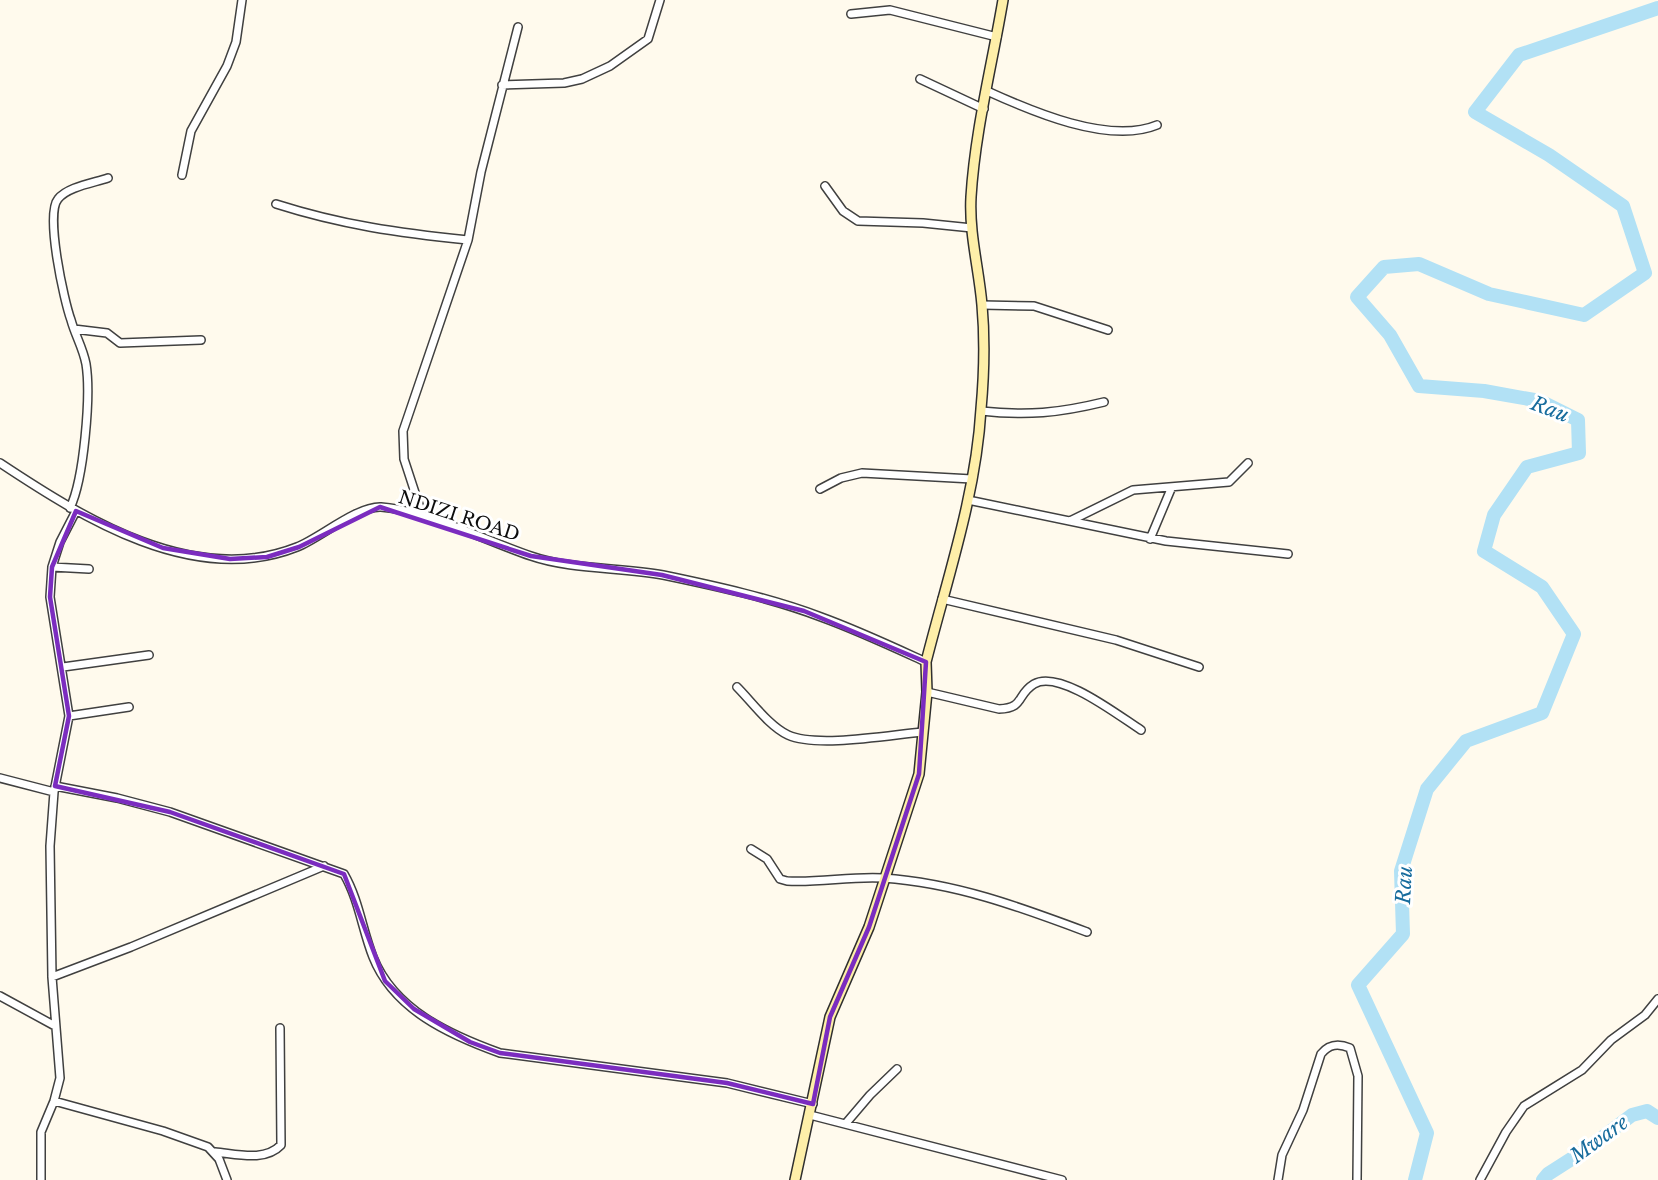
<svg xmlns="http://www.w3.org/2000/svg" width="1658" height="1180" font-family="'Libre Baskerville',serif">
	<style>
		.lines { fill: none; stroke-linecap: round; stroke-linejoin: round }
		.river { stroke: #b2e1f5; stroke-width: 14 }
		.street-casing { stroke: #404040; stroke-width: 10 }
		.secondary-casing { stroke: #2f2f2f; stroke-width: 12 }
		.street { stroke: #fff; stroke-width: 7 }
		.secondary { stroke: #feefa9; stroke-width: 9 }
		.marked { fill: none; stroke: #7b2cbf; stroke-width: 4.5; stroke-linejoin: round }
		.labels { text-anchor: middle; stroke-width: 6; stroke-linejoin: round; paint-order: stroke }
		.street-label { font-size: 18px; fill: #0d0d0d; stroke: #fff }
		.water-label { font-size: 20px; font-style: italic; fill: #176c9d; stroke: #fff }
	</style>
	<rect width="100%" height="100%" fill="#fffaed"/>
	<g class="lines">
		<path class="river" d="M 1415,1180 L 1427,1133 L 1358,985 L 1403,934 L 1401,871 L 1427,789 L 1466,741 L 1542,713 L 1574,634 L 1542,587 L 1484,551 L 1494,515 L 1527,467 L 1579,453 L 1578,420 L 1540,401 L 1484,391 L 1419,386 L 1390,335 L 1357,297 L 1384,267 L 1419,264 L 1489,294 L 1584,315 L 1645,273 L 1623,206 L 1549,155 L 1475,112 L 1519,55 L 1658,8
			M 1543,1180 L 1548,1174 L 1587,1149 L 1632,1115 L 1647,1111 L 1658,1118"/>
		<g class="street-casing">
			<path id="street" d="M 851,14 L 890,10 L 997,37
				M 920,79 L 984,109
				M 502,85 L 564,83 L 582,79 L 610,66 L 648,39 L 660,0
				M 987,91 C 1031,111 1109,145 1157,125
				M 182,175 L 191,131 L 227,66 L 236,42 L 242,0
				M 825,186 L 843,211 L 858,221 L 923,223 L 972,228
				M 276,204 C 342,225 399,233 468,240
				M 982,305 L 1034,306 L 1108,330
				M 74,329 L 107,333 L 120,343 L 201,340
				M 981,411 C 1027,416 1059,413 1104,402
				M 0,463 C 83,518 194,588 297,547 C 320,538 357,506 381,507 C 425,510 489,542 531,556 C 571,570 622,567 663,575 C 716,586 771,598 821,617 C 857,630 891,646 926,662
				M 820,489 L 841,478 L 862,473 L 972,479
				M 968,500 L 1166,541 L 1288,554
				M 70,508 C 84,479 91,395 86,364 C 83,348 75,335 71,320 C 64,301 45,214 58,199 C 67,187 93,183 108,178
				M 423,517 L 404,459 L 403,431 L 468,240 L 481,172 L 518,27
				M 1070,521 L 1133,490 L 1229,482 L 1248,463
				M 1150,539 L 1171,489
				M 52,567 L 89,569
				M 942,599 L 1116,640 L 1199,667
				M 63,667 L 149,655
				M 737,687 C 752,702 769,726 788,735 C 817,748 889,735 922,732
				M 927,692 L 999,709 C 1025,708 1016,695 1034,684 C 1059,669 1119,716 1141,730
				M 69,716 L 129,707
				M 0,778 L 54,792
				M 55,786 L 117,798 L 170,812 L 344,874 C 359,900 362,929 373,957 C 394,1010 450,1035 500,1053 L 727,1083 L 813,1104
				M 751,849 L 767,859 L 780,879 L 787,881 C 819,883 851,876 883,878 C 956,883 1020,907 1087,932
				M 52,977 L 131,947 L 324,866
				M 0,996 L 55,1026
				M 54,1101 L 163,1131 L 208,1147 L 219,1159 L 227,1180
				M 810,1115 L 1062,1180
				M 847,1122 L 870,1095 L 897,1069
				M 215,1152 C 237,1154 265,1162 281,1145 L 280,1028
				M 41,1180 L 41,1132 L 54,1101 L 60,1078 L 52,977 L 50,846 L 54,792 L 69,716 L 50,597 L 52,567 L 60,542 L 76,511
				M 1278,1180 L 1282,1155 L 1303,1110 L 1321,1054 C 1329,1044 1338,1043 1350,1048 L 1358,1076 L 1357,1180
				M 1480,1180 L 1506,1132 L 1524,1106 L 1582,1070 L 1611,1040 L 1645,1015 L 1658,999"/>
		</g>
		<g class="secondary-casing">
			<path id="secondary" d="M 795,1180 L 830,1017 L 869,927 L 919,774 L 927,692 L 926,662 C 947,579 976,495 981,409 C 984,376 985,339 982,305 C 979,269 969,234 971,197 C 975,131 992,65 1003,0"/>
		</g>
		<use href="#street" class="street"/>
		<use href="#secondary" class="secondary"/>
	</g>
	<path class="marked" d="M 380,507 L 531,556 L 662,575 L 804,611 L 926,662 L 919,774 L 869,927 L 830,1017 L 813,1104 L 727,1083 L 500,1053 L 470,1042 L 414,1009 L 385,981 L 344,874 L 170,812 L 55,786 L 69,716 L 50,597 L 52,567 L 76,511 L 163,548 L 230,559 L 267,557 L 299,547 Z"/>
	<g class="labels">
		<g class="street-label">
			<text transform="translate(459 516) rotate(18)" y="6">NDIZI ROAD</text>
		</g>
		<g class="water-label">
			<text transform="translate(1550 409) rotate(21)" y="7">Rau</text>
			<text transform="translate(1404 885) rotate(-87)" y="7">Rau</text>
			<text transform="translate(1599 1139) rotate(-36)" y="7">Mware</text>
		</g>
	</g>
</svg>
